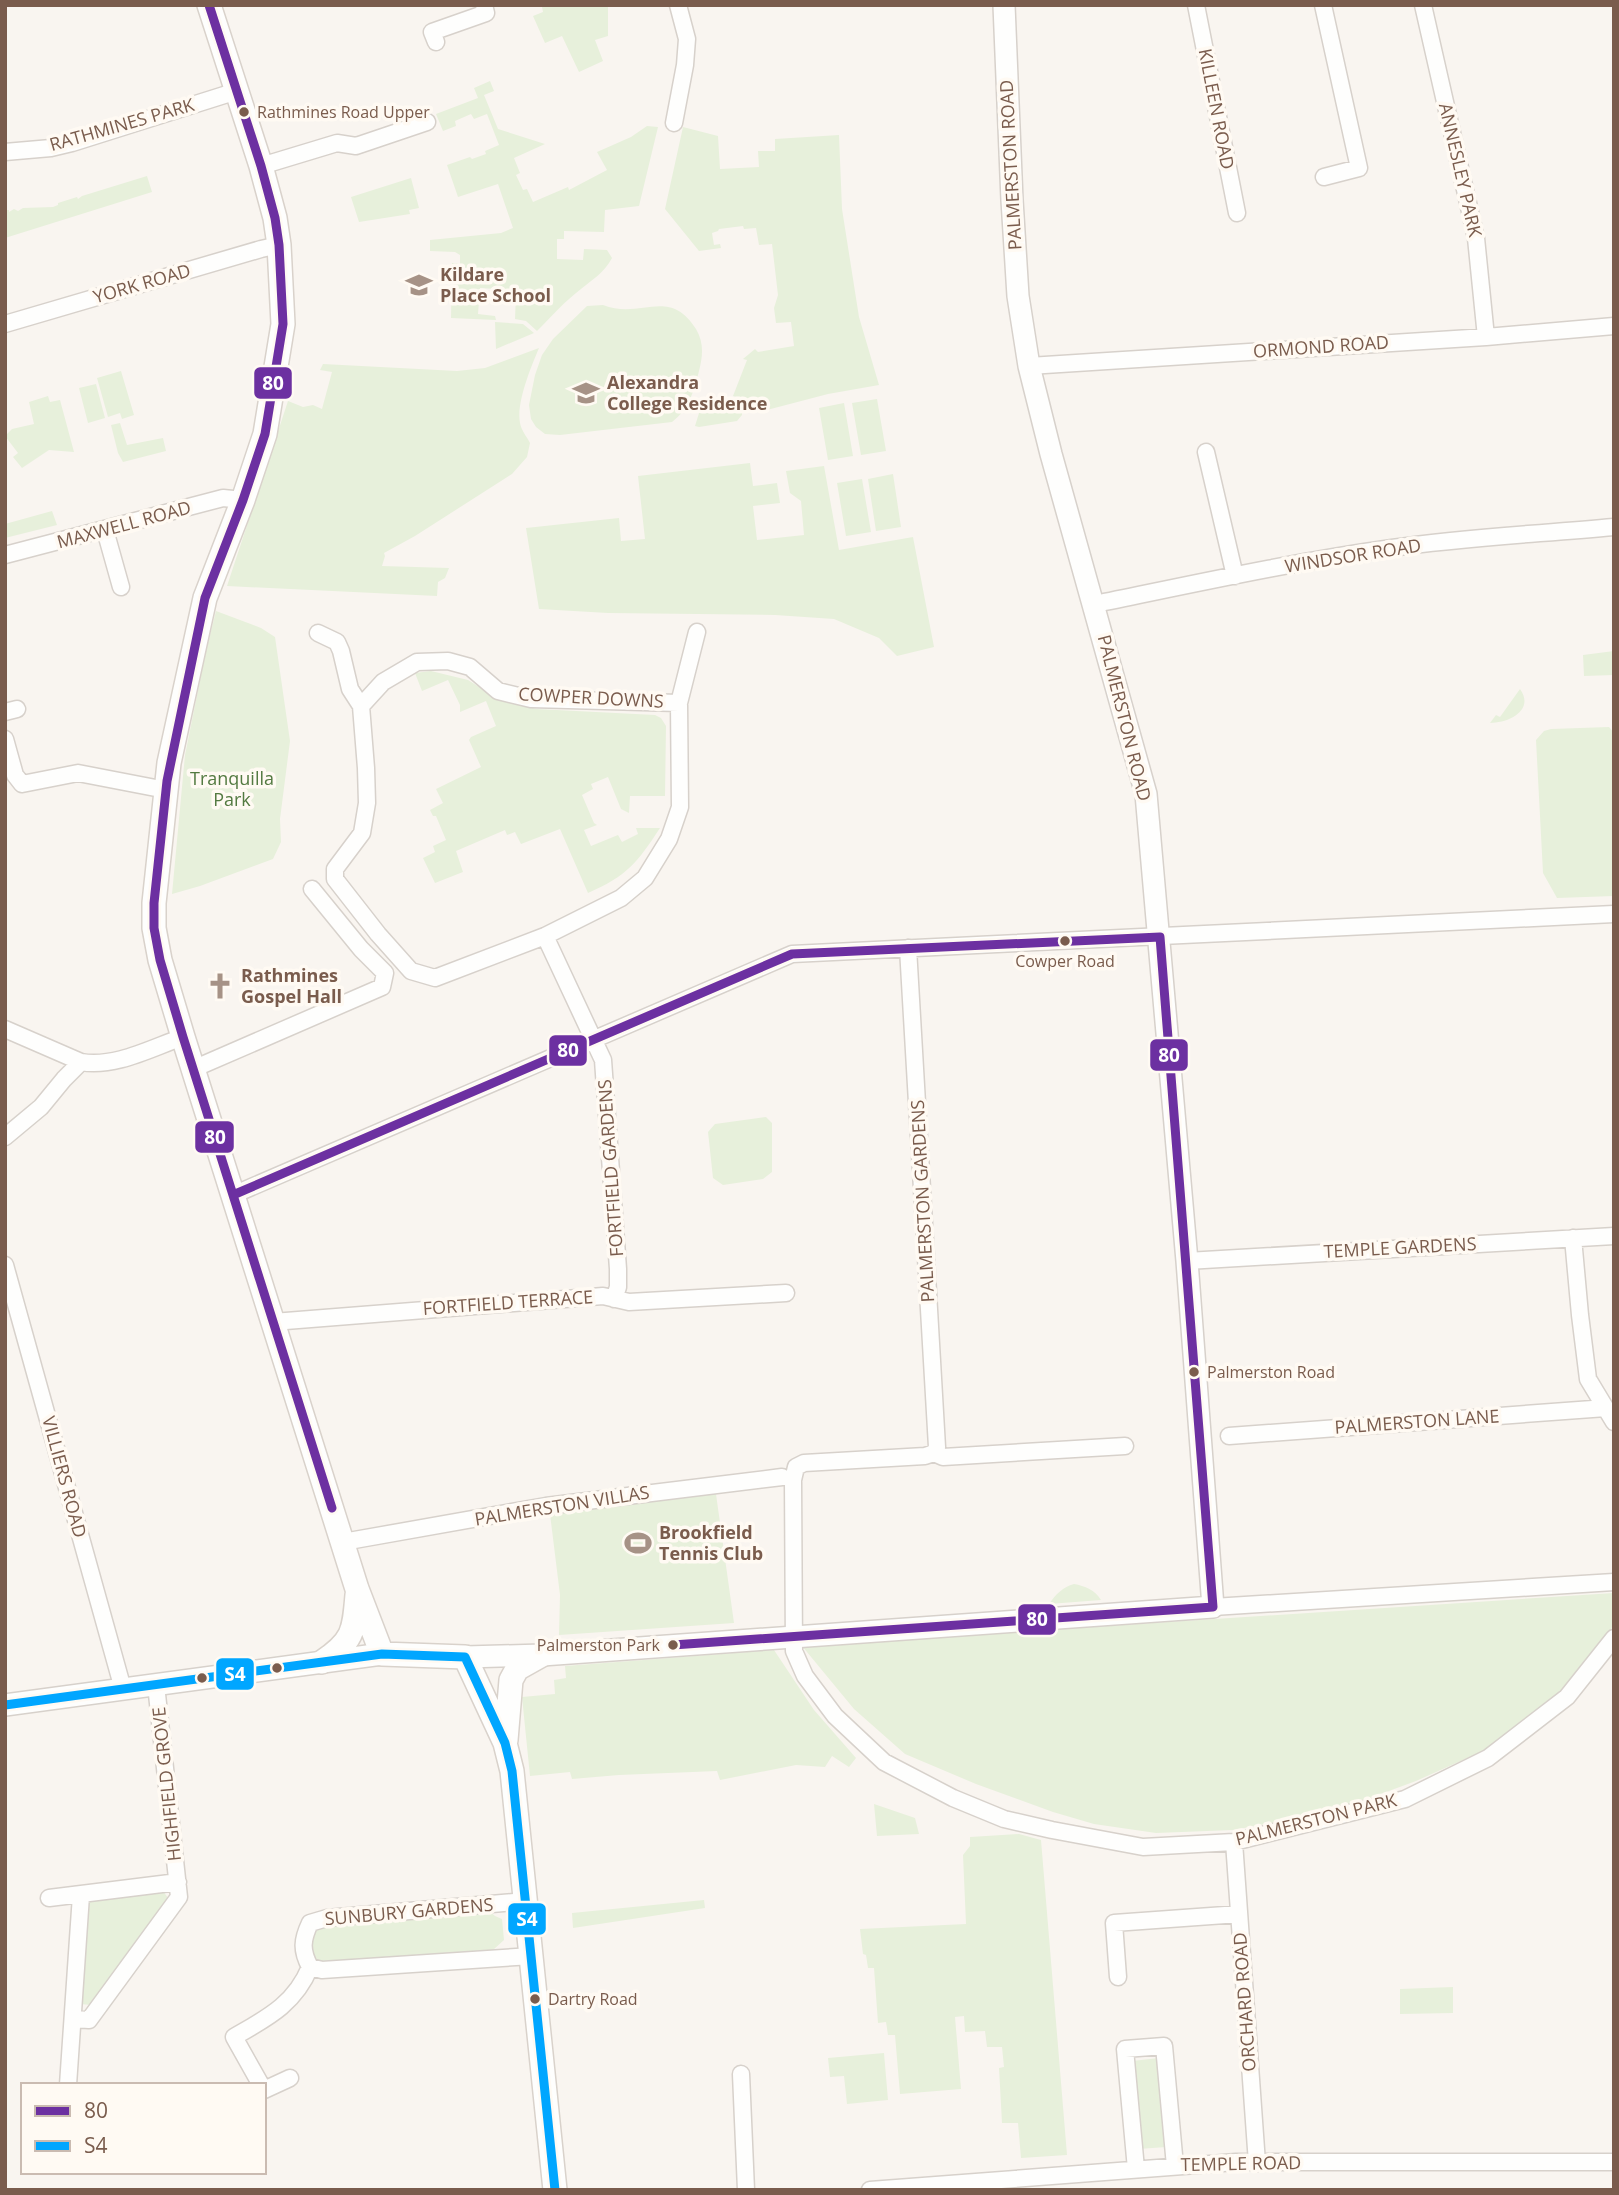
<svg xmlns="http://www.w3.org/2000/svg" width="1619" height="2195" font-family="'Open Sans',sans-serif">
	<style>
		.green { fill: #e7f0db }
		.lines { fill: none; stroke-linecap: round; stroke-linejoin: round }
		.minor-casing { stroke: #d7d1cb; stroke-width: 19 }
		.tertiary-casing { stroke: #d7d1cb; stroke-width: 24 }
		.secondary-casing { stroke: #d9d2cb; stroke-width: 26 }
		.minor { stroke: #fefefd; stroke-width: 16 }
		.tertiary { stroke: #fefefd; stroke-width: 21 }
		.secondary { stroke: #fefefd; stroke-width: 23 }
		.bus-1-casing { stroke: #fffaf3; stroke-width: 14 }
		.bus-2-casing { stroke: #fffaf3; stroke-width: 14 }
		.bus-1 { stroke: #6c30a1; stroke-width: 9 }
		.bus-2 { stroke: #00a6ff; stroke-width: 9 }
		.bus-dot { fill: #7a5c4d; stroke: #fffaf3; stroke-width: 2.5 }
		.labels { text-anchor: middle; stroke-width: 7; stroke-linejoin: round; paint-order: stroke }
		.bus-label { font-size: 16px; fill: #7a5c4d; stroke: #fffaf3; text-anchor: start }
		.street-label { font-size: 18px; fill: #7a5c4d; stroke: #fffaf3 }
		.poi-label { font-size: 18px; font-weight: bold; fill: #7a5c4d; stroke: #fffaf3; text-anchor: start }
		.park-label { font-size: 18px; fill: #537a41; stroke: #fffaf3 }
		.line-badge { stroke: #fffaf3; stroke-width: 2.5 }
		.badge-label { font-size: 19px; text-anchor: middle; font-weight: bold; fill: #fff }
	</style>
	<rect width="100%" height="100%" fill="#f9f5f0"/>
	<path class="green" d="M 546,5 L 608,5 L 608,36 L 595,40 L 603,61 L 579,72 L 562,36 L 545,43 L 533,16 L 543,12 L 542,7 Z
		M 490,81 L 494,91 L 484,95 L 498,129 L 545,144 L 514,158 L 520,173 L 516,175 L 523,190 L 527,189 L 533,202 L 568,187 L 569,190 L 607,170 L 597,152 L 631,137 L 647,126 L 658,127 L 639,206 L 605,210 L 604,232 L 564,231 L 564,239 L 557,239 L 557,259 L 583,260 L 584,249 L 607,250 L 612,258 C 604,273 593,279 581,289 C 565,301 551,317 537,331 L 526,321 L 515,319 L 516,294 L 496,293 L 496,289 L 480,288 L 478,314 L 495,316 L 496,320 L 451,318 L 452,263 L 460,264 L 460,255 L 455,252 L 430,251 L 430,240 L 501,233 L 513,228 L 498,184 L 458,197 L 447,165 L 470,157 L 472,159 L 486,154 L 485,151 L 499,145 L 487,114 L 474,119 L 471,114 L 455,121 L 456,126 L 443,131 L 436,114 L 478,98 L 474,88 Z
		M 683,127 L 718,136 L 720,169 L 759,167 L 758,151 L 775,151 L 775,139 L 839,135 L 842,209 L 859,317 L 879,385 L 828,394 L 763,411 L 758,402 L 733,396 L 747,360 L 743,359 L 755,349 L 758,352 L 794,346 L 791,322 L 776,323 L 774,308 L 778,295 L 772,244 L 759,245 L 756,228 L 744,229 L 743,226 L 719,229 L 718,231 L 712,233 L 714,245 L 720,244 L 721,248 L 699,251 L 665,209 Z
		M 147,176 L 152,192 L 5,238 L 5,210 L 9,210 L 9,212 L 14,209 L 18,211 L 23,208 L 53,207 L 58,205 L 58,203 L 77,197 L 78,199 L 82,196 Z
		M 411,178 L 419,208 L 409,210 L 410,214 L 359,222 L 351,197 Z
		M 603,305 C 641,320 669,286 696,329 C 704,343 703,355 699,371 C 694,391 689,409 672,422 L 560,435 L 545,434 L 536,427 L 531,419 L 529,405 L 535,375 L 542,355 L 553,339 L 587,306 Z
		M 495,322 L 523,324 L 534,333 L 496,349 Z
		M 539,348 C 531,367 516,403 520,423 C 521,430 527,437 530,443 L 527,457 L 512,474 L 415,536 L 384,553 L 385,556 L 382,566 L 449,568 L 445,578 L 438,582 L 437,596 L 227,586 L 288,401 L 303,407 L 313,405 L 322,409 L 332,372 L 320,370 L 323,364 L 457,371 L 485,368 Z
		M 121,371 L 134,415 L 122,419 L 120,413 L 108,417 L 97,378 Z
		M 96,384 L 105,418 L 88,423 L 79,388 Z
		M 48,396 L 50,402 L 60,400 L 74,452 L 49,450 L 22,468 L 13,457 L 18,453 L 5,436 L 12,429 L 34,424 L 29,402 Z
		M 704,397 L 737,406 L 742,410 L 742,415 L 737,421 L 699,427 L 695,426 Z
		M 877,399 L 886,451 L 861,455 L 852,403 Z
		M 844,403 L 853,456 L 828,460 L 819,408 Z
		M 120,423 L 127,445 L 163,438 L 166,451 L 123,462 L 118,453 L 111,425 Z
		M 750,463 L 753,486 L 777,483 L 780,503 L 753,506 L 757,540 L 804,535 L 801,501 L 790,493 L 786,471 L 824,466 L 839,550 L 913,537 L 934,647 L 897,656 L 879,638 L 834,619 L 775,615 L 608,613 L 539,609 L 526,528 L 619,518 L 621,541 L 645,539 L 638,476 Z
		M 893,474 L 901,527 L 876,531 L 868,479 Z
		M 862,479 L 871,532 L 846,536 L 837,483 Z
		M 52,511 L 57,525 L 5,538 L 5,524 Z
		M 216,611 L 261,628 L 275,637 L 290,741 L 280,819 L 281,842 L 273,859 L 200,886 L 172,894 L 185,755 L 206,651 Z
		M 1614,651 L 1614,675 L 1584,676 L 1583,655 Z
		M 431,671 L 468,680 L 500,700 L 537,709 L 655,715 L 661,718 L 666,726 L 665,796 L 630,796 L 629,813 L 621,809 L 608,777 L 591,784 L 593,789 L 582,795 L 594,823 L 597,825 L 584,830 L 591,846 L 618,835 L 622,842 L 638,834 L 636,828 L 660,828 C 637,863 627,876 588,893 L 560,829 L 521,844 L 515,832 L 507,835 L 505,830 L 456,851 L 463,872 L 435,883 L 423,858 L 435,852 L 433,846 L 446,840 L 436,816 L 433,816 L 430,810 L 443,803 L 436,789 L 481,767 L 469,740 L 471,737 L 496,726 L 486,701 L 460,712 L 460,705 L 448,680 L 422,691 L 415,673 Z
		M 1520,689 C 1535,710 1509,723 1490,723 L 1496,715 L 1500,717 Z
		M 1609,727 L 1614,733 L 1614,896 L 1557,898 L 1543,873 L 1536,740 L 1544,731 L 1551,729 Z
		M 766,1117 L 772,1123 L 772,1172 L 763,1179 L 723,1185 L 713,1178 L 708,1132 L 715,1124 Z
		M 716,1494 L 734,1623 L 559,1635 L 560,1595 L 550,1514 Z
		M 1074,1584 C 1085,1586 1095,1590 1101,1600 L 1049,1604 C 1056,1594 1063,1587 1074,1584 Z
		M 1614,1593 L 1614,1621 L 1608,1639 L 1565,1687 L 1529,1719 L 1483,1751 L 1416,1781 L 1332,1812 L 1233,1830 L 1156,1833 L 1094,1824 L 1053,1812 L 976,1784 L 905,1754 L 854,1709 L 802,1646 Z
		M 774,1650 L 814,1710 L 856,1758 L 849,1767 L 832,1756 L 825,1767 L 796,1765 L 720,1780 L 717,1771 L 619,1775 L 572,1779 L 570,1772 L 530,1776 L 522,1697 L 555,1694 L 554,1680 L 566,1678 L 565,1666 Z
		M 874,1804 L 915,1818 L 919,1834 L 877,1836 Z
		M 1019,1834 L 1041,1840 L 1067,2155 L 1021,2158 L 1018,2123 L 1002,2123 L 999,2068 L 1004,2067 L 1002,2047 L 987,2047 L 985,2031 L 965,2032 L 964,2016 L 955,2017 L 961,2089 L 900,2094 L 895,2035 L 888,2035 L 886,2022 L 878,2023 L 874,1968 L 868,1968 L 866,1955 L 863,1954 L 860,1929 L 966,1924 L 963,1855 L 970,1846 L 970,1837 Z
		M 163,1891 L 168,1898 L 91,2005 L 80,2004 L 87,1905 L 93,1898 Z
		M 704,1900 L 705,1908 L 573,1928 L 572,1913 Z
		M 489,1911 L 495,1916 L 502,1919 L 504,1940 L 493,1950 L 323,1964 L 312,1957 C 310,1942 311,1931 326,1924 Z
		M 1453,1987 L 1453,2013 L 1400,2014 L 1400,1989 Z
		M 884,2053 L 888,2100 L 847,2104 L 844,2076 L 830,2077 L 828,2058 Z
		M 1159,2058 L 1166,2147 L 1139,2149 L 1132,2061 Z"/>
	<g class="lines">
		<g class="minor-casing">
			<path id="minor" d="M 1196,5 L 1237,213
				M 1323,5 L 1359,168 L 1324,177
				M 1423,5 L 1476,238 L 1486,337
				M 436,42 L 432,32 L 486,13 L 484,5
				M 674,123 L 685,65 L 687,39 L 678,5
				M 5,152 L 51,148 L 72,143 L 237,91
				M 261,166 L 337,143 L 356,146 L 427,122
				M 5,324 L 261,249 L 279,245
				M 1029,366 L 1486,337 L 1614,326
				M 1206,452 L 1235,576
				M 105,530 L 121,587
				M 5,555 L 223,498 L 243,500
				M 1095,604 C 1193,584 1292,562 1392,548 C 1465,537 1540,534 1614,527
				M 318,633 L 337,642 L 341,651 L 350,689 L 361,706 L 366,768 L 367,803 L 362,833 L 335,869 L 335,879 L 378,934 L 411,971 L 435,978 L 545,936 L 621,898 L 645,878 L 669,839 L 680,807 L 679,703 L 697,632
				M 361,706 L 383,682 L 417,662 L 448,661 L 470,667 L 498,691 L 531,699 L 679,703
				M 5,712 L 17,709
				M 5,739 L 15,775 L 22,784 L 78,773 L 166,790
				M 545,936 L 603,1060 L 618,1269 L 618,1287 L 614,1299
				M 908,948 L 937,1447 L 934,1453 L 925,1456 L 804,1463 L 796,1467 L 793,1480 L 794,1651 L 805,1676 L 835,1716 L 884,1762 L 953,1798 L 1004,1819 L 1052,1830 L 1143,1847 L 1234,1842 L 1405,1799 L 1488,1758 L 1567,1697 L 1614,1638
				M 5,1029 L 81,1062 C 115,1068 151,1048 183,1037
				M 193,1069 L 382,987 L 385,973 L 361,949 L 312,889
				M 5,1137 L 41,1107 L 64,1079 L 81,1062
				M 233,1195 L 792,954 L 1614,914
				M 1573,1238 L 1580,1315 L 1588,1379 L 1614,1422
				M 1187,1261 L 1614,1236
				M 5,1265 L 123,1689
				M 273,1322 L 603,1296 L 629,1302 L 786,1293
				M 1229,1436 L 1606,1408
				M 934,1453 L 943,1457 L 1125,1446
				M 343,1542 L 546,1506 L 782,1477
				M 1213,1607 L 1614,1582
				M 1234,1842 L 1257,2163
				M 49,1898 L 178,1882
				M 526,1901 L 327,1918 L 310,1923 C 302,1940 301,1950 310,1967 L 322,1970 L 532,1956
				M 1118,1977 L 1114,1923 L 1239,1914
				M 74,2019 L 89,2020 L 179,1897 L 156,1685
				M 741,2074 L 746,2190
				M 68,2085 L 81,1895
				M 261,2085 L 234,2037 C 267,2018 295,2004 310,1967
				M 264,2090 L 290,2078
				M 1136,2169 L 1125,2049 L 1164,2046 L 1175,2166
				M 870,2190 L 1236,2162 L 1614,2162"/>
		</g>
		<g class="tertiary-casing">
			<path id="tertiary" d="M 465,1657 L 542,1655 L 1213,1607 L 1187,1261 L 1146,794 L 1051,454 L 1029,366 L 1018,296 L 1012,200 L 1004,5
				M 5,1705 L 382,1654"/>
		</g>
		<g class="secondary-casing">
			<path id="secondary" d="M 209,5 L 261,166 L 275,218 L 279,245 L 283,324 L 265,434 L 243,500 L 205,598 L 169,763 L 154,903 L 154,928 L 160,960 L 183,1037 L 357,1589 L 382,1654 L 465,1657 L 505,1743 L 512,1771 L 555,2190
				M 322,1662 C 354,1641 354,1630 357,1595
				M 506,1740 L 511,1680 L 517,1669 L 542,1655"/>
		</g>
		<use href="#minor" class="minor"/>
		<use href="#tertiary" class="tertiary"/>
		<use href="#secondary" class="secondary"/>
		<g class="bus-1-casing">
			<path id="bus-1" d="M 209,5 L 261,166 L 275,218 L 279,245 L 283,324 L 265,434 L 243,500 L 205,598 L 167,781 L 154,903 L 154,928 L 160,960 L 183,1037 L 332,1508
				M 233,1195 L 792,954 L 1160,937 L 1213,1607 L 673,1645"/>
		</g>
		<g class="bus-2-casing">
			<path id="bus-2" d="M 465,1657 L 505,1743 L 512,1771 L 555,2190
				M 5,1705 L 382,1654 L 465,1657"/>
		</g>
		<use href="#bus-1" class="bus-1"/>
		<use href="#bus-2" class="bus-2"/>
	</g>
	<defs>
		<g id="school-bare" transform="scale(2.1)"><path d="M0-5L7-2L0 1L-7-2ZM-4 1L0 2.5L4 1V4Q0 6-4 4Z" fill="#a69286" stroke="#fffaf3" stroke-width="2.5" paint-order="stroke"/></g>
		<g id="church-bare" transform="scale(2.1)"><path d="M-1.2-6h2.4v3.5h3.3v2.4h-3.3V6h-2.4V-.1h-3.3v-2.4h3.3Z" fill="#a69286" stroke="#fffaf3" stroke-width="2.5" paint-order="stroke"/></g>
		<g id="stadium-bare" transform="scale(2.1)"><path d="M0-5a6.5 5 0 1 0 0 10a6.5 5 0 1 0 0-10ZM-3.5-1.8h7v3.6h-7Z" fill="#a69286" stroke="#fffaf3" stroke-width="2.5" paint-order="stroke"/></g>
	</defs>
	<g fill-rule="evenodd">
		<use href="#school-bare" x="419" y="285"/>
		<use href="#school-bare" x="586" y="393"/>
		<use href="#church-bare" x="220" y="986"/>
		<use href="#stadium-bare" x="638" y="1543"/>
	</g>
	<g class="bus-dot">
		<circle cx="244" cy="112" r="6"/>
		<circle cx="1065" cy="941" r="6"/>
		<circle cx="1194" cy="1372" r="6"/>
		<circle cx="673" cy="1645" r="6"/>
		<circle cx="277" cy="1668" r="6"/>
		<circle cx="202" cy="1678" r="6"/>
		<circle cx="535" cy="1999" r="6"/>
	</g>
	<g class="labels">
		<g class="bus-label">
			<text x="257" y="118">Rathmines Road Upper</text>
			<text x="1065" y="967" text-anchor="middle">Cowper Road</text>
			<text x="1207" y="1378">Palmerston Road</text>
			<text x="660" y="1651" text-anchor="end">Palmerston Park</text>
			<text x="548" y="2005">Dartry Road</text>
		</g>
		<g class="street-label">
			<text transform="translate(1216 109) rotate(79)" y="6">KILLEEN ROAD</text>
			<text transform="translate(122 125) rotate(-16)" y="6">RATHMINES PARK</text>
			<text transform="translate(1011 165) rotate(-93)" y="6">PALMERSTON ROAD</text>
			<text transform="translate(1460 170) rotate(77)" y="6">ANNESLEY PARK</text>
			<text transform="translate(142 284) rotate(-16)" y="6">YORK ROAD</text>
			<text transform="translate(1321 347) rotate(-4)" y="6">ORMOND ROAD</text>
			<text transform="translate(124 525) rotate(-15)" y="6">MAXWELL ROAD</text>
			<text transform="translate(1353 556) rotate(-9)" y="6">WINDSOR ROAD</text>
			<text transform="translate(591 698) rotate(3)" y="6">COWPER DOWNS</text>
			<text transform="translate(1124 718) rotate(76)" y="6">PALMERSTON ROAD</text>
			<text transform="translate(611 1168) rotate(-94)" y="6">FORTFIELD GARDENS</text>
			<text transform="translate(923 1201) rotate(-93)" y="6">PALMERSTON GARDENS</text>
			<text transform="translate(1400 1248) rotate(-3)" y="6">TEMPLE GARDENS</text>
			<text transform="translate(508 1303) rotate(-4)" y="6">FORTFIELD TERRACE</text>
			<text transform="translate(1417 1422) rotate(-4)" y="6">PALMERSTON LANE</text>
			<text transform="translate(64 1477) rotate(75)" y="6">VILLIERS ROAD</text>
			<text transform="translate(562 1506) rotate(-9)" y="6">PALMERSTON VILLAS</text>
			<text transform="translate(167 1784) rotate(-96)" y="6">HIGHFIELD GROVE</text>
			<text transform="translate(1316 1820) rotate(-14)" y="6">PALMERSTON PARK</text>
			<text transform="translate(409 1912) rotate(-5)" y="6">SUNBURY GARDENS</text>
			<text transform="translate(1245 2002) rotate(-94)" y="6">ORCHARD ROAD</text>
			<text transform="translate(1241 2164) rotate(-1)" y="6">TEMPLE ROAD</text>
		</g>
		<g class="poi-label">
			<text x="440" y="281">Kildare<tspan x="440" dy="21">Place School</tspan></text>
			<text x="607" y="389">Alexandra<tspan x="607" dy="21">College Residence</tspan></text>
			<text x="241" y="982">Rathmines<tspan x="241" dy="21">Gospel Hall</tspan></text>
			<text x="659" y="1539">Brookfield<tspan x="659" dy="21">Tennis Club</tspan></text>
		</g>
		<g class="park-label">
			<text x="232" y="785">Tranquilla<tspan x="232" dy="21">Park</tspan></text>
		</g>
	</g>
	<g class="line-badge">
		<rect x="253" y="366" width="40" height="34" rx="7" fill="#6c30a1"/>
		<rect x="548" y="1034" width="40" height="33" rx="7" fill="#6c30a1"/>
		<rect x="1149" y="1038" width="40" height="34" rx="7" fill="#6c30a1"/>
		<rect x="194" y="1120" width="41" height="34" rx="7" fill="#6c30a1"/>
		<rect x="1017" y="1603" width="40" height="33" rx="7" fill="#6c30a1"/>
		<rect x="215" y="1657" width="40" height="34" rx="7" fill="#00a6ff"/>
		<rect x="507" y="1902" width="40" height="34" rx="7" fill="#00a6ff"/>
	</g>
	<g class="badge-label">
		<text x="273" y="390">80</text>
		<text x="568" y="1057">80</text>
		<text x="1169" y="1062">80</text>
		<text x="215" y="1144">80</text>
		<text x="1037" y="1626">80</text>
		<text x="235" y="1681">S4</text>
		<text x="527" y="1926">S4</text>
	</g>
	<rect width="1619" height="2195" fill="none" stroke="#7a5c4d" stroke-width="14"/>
	<rect x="21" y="2083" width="245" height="91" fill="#fffaf3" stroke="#cabbb1" stroke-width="2"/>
	<rect x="35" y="2106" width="35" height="10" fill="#6c30a1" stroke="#cabbb1" stroke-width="2"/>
	<text x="84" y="2118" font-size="21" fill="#7a5c4d">80</text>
	<rect x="35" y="2141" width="35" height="10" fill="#00a6ff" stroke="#cabbb1" stroke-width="2"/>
	<text x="84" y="2153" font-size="21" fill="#7a5c4d">S4</text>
</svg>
